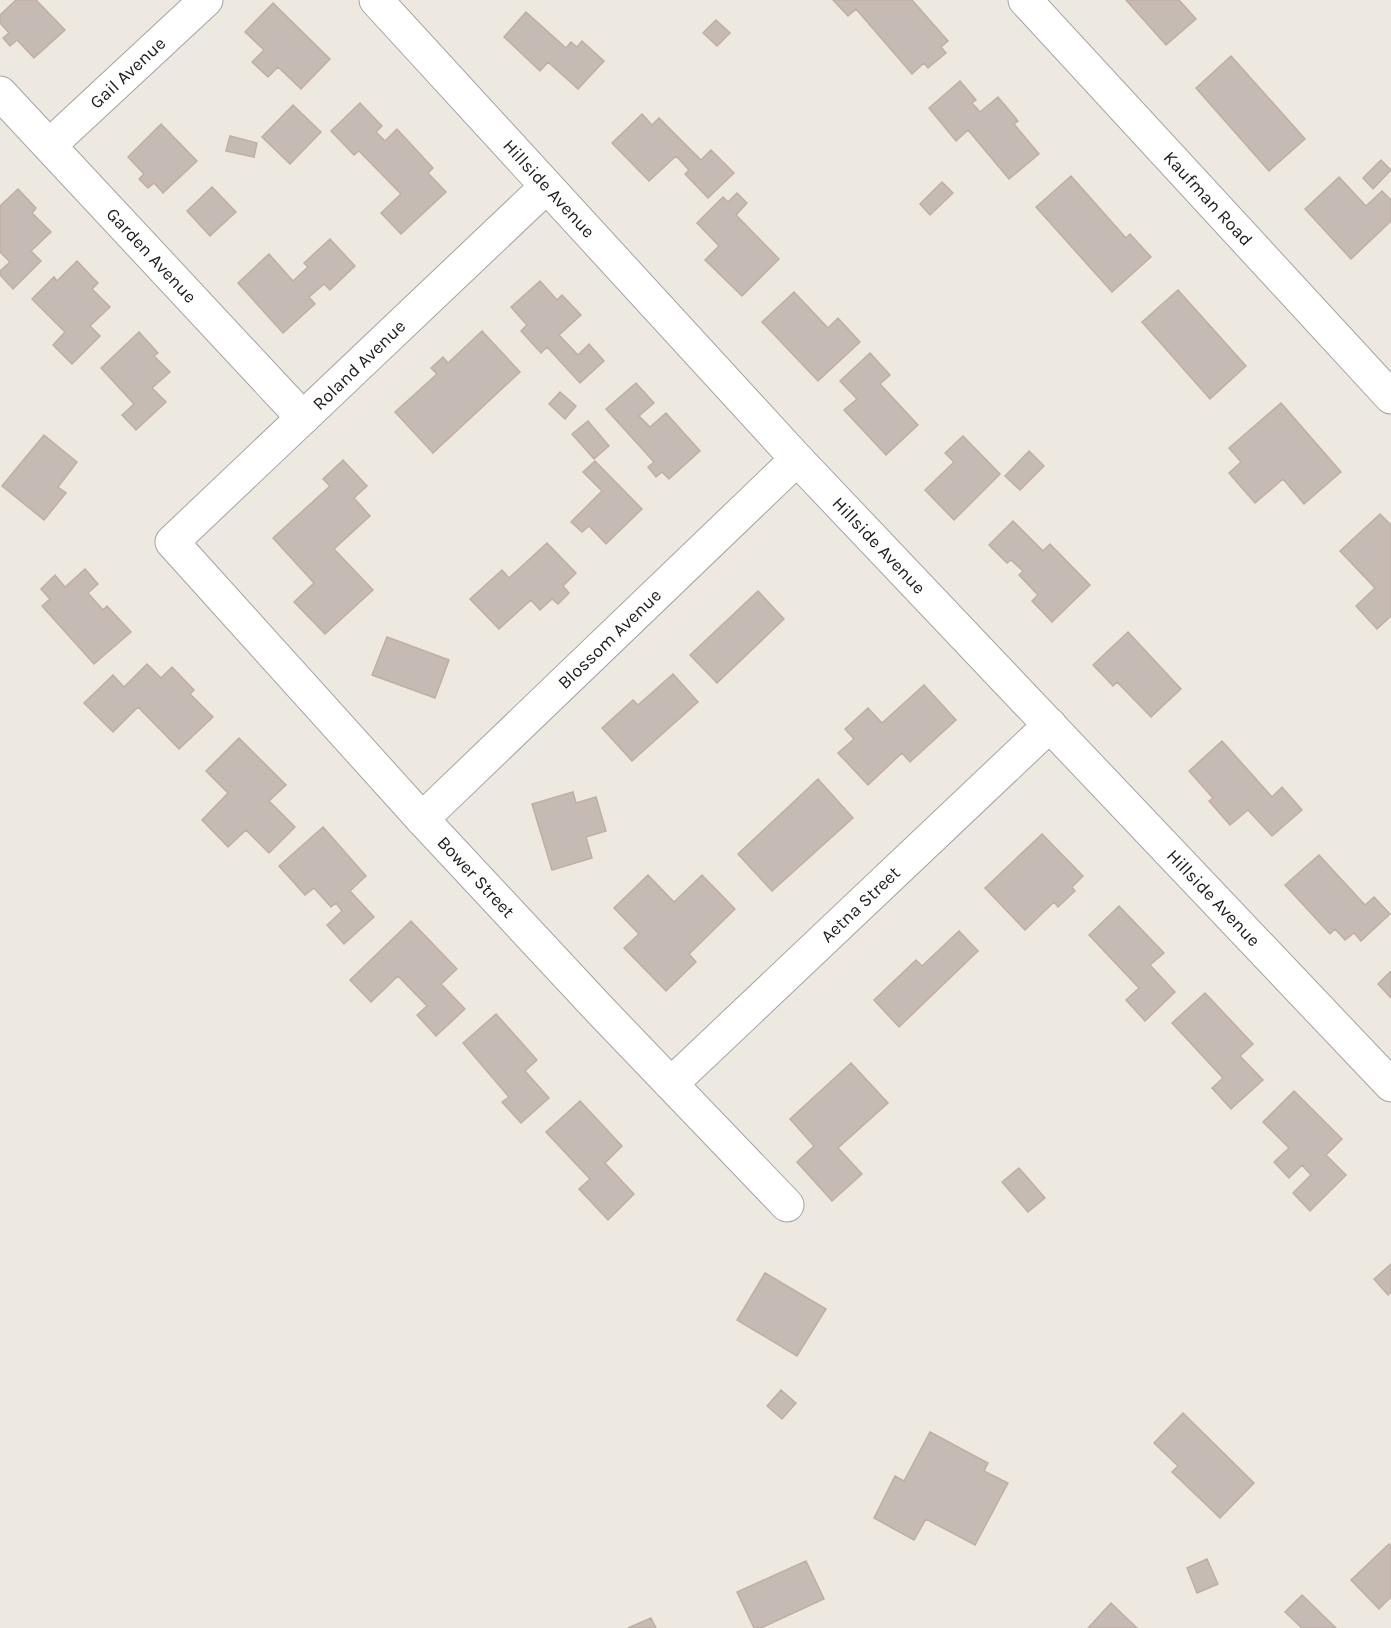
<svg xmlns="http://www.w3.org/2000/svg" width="1391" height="1628" font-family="Karla,sans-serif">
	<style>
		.building { fill: #c5bbb4; stroke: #c0aea2; stroke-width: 1.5 }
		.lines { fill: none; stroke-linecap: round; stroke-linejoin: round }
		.street-casing { stroke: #a3a3a3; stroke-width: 35 }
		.street { stroke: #fff; stroke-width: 33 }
		.labels { text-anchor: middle; stroke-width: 4.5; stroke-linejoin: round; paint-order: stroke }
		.street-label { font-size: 18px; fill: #1c1c1c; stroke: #fff }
	</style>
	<rect width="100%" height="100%" fill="#eee9e0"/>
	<path class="building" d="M 16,0 L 36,0 L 65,30 L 34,58 L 17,40 L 10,46 L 3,38 L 9,33 L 0,23 L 0,15 Z
		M 833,0 L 912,0 L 948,41 L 941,47 L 946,53 L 928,68 L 924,63 L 912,74 L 856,9 L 848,16 Z
		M 1126,0 L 1179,0 L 1196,19 L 1166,45 Z
		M 273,3 L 330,59 L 301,89 L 278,67 L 268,77 L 252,62 L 264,50 L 245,32 Z
		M 526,12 L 566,48 L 571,42 L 577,47 L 582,41 L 604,61 L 578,89 L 548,62 L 540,71 L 504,37 Z
		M 716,20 L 730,33 L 717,46 L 703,33 Z
		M 1231,56 L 1305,139 L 1269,171 L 1196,88 Z
		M 960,81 L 976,100 L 972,103 L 980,112 L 998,97 L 1018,121 L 1014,124 L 1039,154 L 1009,179 L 968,130 L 956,141 L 929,108 Z
		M 360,103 L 382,126 L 376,132 L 385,141 L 397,129 L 433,168 L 428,173 L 446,192 L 401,234 L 381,213 L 401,194 L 359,151 L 354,155 L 331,131 Z
		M 293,105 L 321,132 L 290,164 L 262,137 Z
		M 642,114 L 652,125 L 659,118 L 701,160 L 711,150 L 734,173 L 708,198 L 685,174 L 689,170 L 676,156 L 649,181 L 612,143 Z
		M 161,124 L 197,161 L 163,193 L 154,183 L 148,188 L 139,179 L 144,174 L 128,157 Z
		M 230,136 L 257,143 L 254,157 L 226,151 Z
		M 1381,160 L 1391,170 L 1373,189 L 1363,178 Z
		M 1071,176 L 1126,238 L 1130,234 L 1151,257 L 1112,292 L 1036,207 Z
		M 1339,177 L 1366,206 L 1382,191 L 1391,200 L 1391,221 L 1351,259 L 1305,209 Z
		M 942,182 L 953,193 L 930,215 L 920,204 Z
		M 212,187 L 236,212 L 210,236 L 187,211 Z
		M 18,189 L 36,208 L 32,213 L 51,232 L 31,251 L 41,261 L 13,289 L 0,275 L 0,271 L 10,262 L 0,252 L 0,206 Z
		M 737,193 L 747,203 L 736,215 L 779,259 L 742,296 L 705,260 L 719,246 L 697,223 L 723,197 L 728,202 Z
		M 330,239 L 355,266 L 330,290 L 324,284 L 309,297 L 315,304 L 283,333 L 238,283 L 269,254 L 293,281 L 308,267 L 304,263 Z
		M 77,261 L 98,283 L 92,289 L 110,307 L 90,326 L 100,336 L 72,364 L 53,345 L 65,332 L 32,299 L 54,277 L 57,281 Z
		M 540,281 L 557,300 L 562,295 L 581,315 L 559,335 L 578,355 L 589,344 L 604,361 L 580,383 L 547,347 L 541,353 L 521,331 L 527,325 L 511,307 Z
		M 1178,290 L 1246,366 L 1210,399 L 1142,322 Z
		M 794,292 L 828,328 L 838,318 L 860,342 L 818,381 L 762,322 Z
		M 482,331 L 520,372 L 433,453 L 395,412 L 437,374 L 431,368 L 443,357 L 448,363 Z
		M 139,332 L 158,353 L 154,356 L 170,372 L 152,388 L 166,402 L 136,430 L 122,415 L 134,404 L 101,368 Z
		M 870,353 L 890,375 L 880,384 L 918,425 L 886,455 L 844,410 L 857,399 L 840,381 Z
		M 636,383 L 654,403 L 639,416 L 650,427 L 666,413 L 700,451 L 669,479 L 662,472 L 656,477 L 648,467 L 654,462 L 606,409 Z
		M 560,392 L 576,406 L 565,419 L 549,404 Z
		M 1281,403 L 1341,472 L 1304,504 L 1283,479 L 1255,503 L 1229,473 L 1241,462 L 1229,448 Z
		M 588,421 L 609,446 L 594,459 L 572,434 Z
		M 44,435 L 77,462 L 58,487 L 66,493 L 44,520 L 2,486 Z
		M 963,436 L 1000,474 L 954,520 L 925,490 L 954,462 L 945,453 Z
		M 1029,451 L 1044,466 L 1020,490 L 1005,476 Z
		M 343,460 L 367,486 L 354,498 L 370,516 L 334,549 L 373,590 L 325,634 L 294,602 L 314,583 L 273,538 L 330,486 L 323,479 Z
		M 595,461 L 642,509 L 606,544 L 589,526 L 582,532 L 571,522 L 602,491 L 583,472 Z
		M 1380,514 L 1391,525 L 1391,616 L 1377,629 L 1356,606 L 1375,588 L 1340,551 Z
		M 1013,521 L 1043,551 L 1050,544 L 1090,585 L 1052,622 L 1032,601 L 1038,595 L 1019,575 L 1023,571 L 1011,560 L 1007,563 L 989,545 Z
		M 547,543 L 576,573 L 563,586 L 569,593 L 558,604 L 552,599 L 540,610 L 531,600 L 499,629 L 470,599 L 502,570 L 509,578 Z
		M 85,569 L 98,584 L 88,593 L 103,610 L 107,606 L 131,632 L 94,664 L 42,606 L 50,599 L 41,589 L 55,575 L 65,587 Z
		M 758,591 L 784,619 L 717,683 L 690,655 Z
		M 1128,632 L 1181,689 L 1151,717 L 1117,682 L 1113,686 L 1093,665 Z
		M 387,637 L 449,660 L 435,698 L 372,675 Z
		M 147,664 L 161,678 L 172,667 L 194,690 L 190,694 L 213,717 L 179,749 L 138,707 L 113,732 L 84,703 L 113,675 L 124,687 Z
		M 673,674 L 698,702 L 632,761 L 602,728 L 633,700 L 638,705 Z
		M 924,685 L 956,720 L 910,762 L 902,753 L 868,785 L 838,753 L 854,739 L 845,729 L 868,708 L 882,723 Z
		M 239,738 L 286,785 L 269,801 L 295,827 L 269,853 L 246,830 L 228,847 L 202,820 L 228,793 L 206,771 Z
		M 1222,741 L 1272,797 L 1282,787 L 1302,810 L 1272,836 L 1248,810 L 1230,825 L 1209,801 L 1213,798 L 1189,771 Z
		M 818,779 L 853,818 L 772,891 L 738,854 Z
		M 573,792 L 576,803 L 596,797 L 606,831 L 586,837 L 592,858 L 552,870 L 532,804 Z
		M 323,827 L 366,876 L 350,891 L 374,917 L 344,944 L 327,925 L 342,911 L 336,903 L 331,907 L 314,888 L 305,895 L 279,866 Z
		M 1042,834 L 1083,876 L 1072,887 L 1075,891 L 1058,907 L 1054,902 L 1025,930 L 985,888 Z
		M 1319,855 L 1365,905 L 1374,897 L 1390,914 L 1361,941 L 1354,933 L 1345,940 L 1335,929 L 1330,934 L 1285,885 Z
		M 648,875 L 674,902 L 702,875 L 735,909 L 689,954 L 696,962 L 666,991 L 624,948 L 639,934 L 614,908 Z
		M 1119,906 L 1164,953 L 1150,965 L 1175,992 L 1145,1021 L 1126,1000 L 1139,988 L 1089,935 Z
		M 411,921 L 457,969 L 441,984 L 465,1009 L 436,1036 L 417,1015 L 427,1006 L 398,976 L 371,1002 L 350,980 Z
		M 959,931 L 978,951 L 899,1027 L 874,1000 L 916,960 L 922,966 Z
		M 1391,971 L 1391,998 L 1378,984 Z
		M 1205,993 L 1253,1044 L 1240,1056 L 1263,1080 L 1231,1109 L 1212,1088 L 1223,1078 L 1172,1023 Z
		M 496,1014 L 537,1060 L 525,1071 L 549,1098 L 521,1123 L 502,1102 L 509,1097 L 463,1043 Z
		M 851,1063 L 888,1103 L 838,1148 L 862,1174 L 832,1201 L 797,1162 L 814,1146 L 790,1119 Z
		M 1294,1091 L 1342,1139 L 1326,1155 L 1346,1175 L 1310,1211 L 1293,1193 L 1311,1175 L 1302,1165 L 1289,1178 L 1274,1162 L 1289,1148 L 1263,1122 Z
		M 580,1101 L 622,1146 L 605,1163 L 634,1194 L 608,1220 L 579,1189 L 590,1179 L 546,1132 Z
		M 1019,1168 L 1045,1198 L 1028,1212 L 1002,1182 Z
		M 1391,1264 L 1391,1292 L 1388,1295 L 1374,1279 Z
		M 765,1273 L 826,1309 L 797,1356 L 737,1320 Z
		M 781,1390 L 796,1403 L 782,1419 L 767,1406 Z
		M 1183,1413 L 1254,1483 L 1220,1518 L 1172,1472 L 1178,1466 L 1154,1443 Z
		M 930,1432 L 988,1463 L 984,1471 L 1008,1483 L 975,1545 L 926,1519 L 914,1540 L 874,1518 L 895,1476 L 904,1481 Z
		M 1389,1544 L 1391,1546 L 1391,1597 L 1379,1609 L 1351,1580 Z
		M 1207,1559 L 1218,1584 L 1197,1593 L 1187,1568 Z
		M 806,1561 L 824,1599 L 761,1628 L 754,1628 L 737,1592 Z
		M 1302,1595 L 1336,1628 L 1302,1628 L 1285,1612 Z
		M 1111,1603 L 1137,1628 L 1088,1628 Z
		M 651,1618 L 656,1628 L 628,1628 Z"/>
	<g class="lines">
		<g class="street-casing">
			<g id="street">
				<path id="s1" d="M 376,0 L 795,457 L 1391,1085"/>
				<path id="s2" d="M 1025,0 L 1391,397"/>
				<path id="s3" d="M 0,93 L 303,418"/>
				<path id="s4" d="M 50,145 L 206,0"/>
				<path id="s5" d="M 546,187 L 172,542 L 422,819 L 601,1011 L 787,1205"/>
				<path id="s6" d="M 422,819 L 797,459"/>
				<path id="s7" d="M 671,1084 L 1050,725"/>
			</g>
		</g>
		<use href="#street" class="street"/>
	</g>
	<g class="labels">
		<g class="street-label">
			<text dy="6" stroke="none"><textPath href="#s4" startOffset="106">Gail Avenue</textPath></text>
			<text dy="6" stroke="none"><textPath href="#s1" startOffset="256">Hillside Avenue</textPath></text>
			<text dy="6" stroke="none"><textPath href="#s2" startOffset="270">Kaufman Road</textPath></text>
			<text dy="6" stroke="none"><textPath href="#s3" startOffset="222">Garden Avenue</textPath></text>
			<text transform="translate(359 365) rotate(-44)" y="6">Roland Avenue</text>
			<text dy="6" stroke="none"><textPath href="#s1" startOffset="742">Hillside Avenue</textPath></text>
			<text dy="6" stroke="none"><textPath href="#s6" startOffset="260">Blossom Avenue</textPath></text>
			<text dy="6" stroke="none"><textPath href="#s5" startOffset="968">Bower Street</textPath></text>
			<text dy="6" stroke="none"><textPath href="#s1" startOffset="1228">Hillside Avenue</textPath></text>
			<text dy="6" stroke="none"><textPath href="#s7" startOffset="261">Aetna Street</textPath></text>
		</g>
	</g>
</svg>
